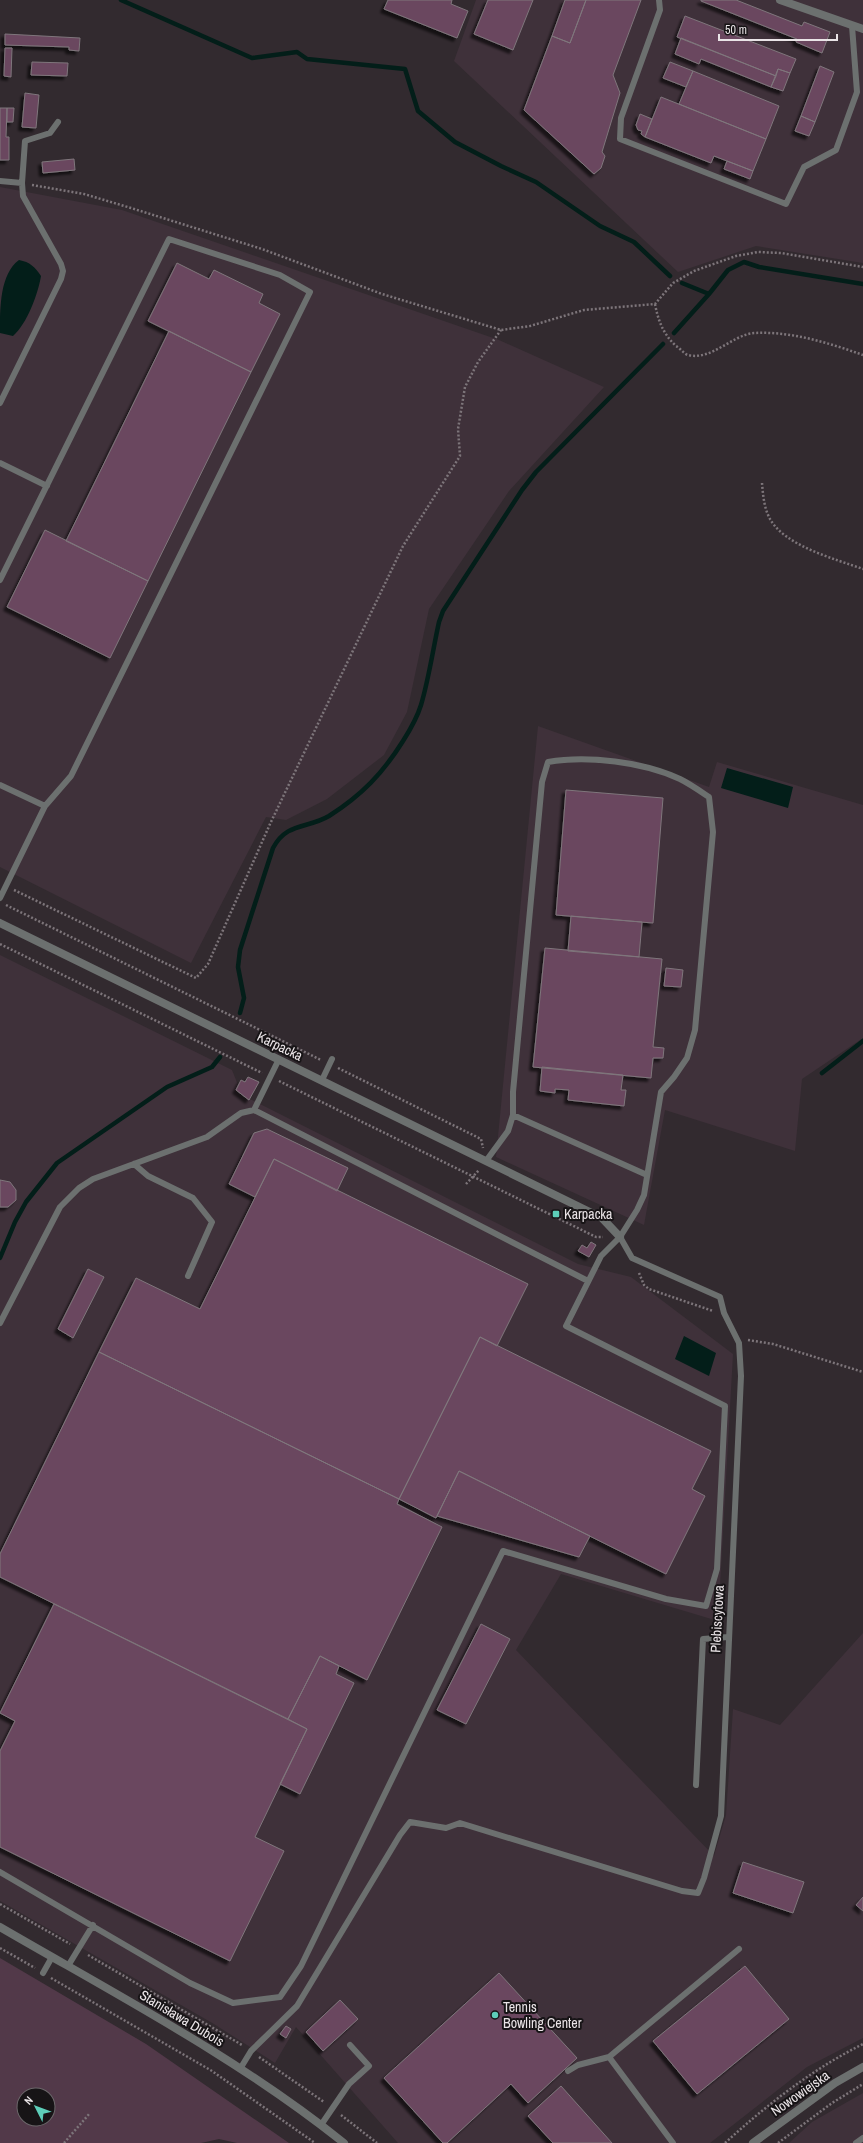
<svg xmlns="http://www.w3.org/2000/svg" width="863" height="2143" font-family="'Archivo Narrow',sans-serif">
	<style>
		.built { fill: #3f313a }
		.green { fill: #523949; fill-rule: evenodd }
		.water { fill: #031e19 }
		.lines { fill: none; stroke-linecap: round; stroke-linejoin: round }
		.stream { stroke: #031e19; stroke-width: 4.5 }
		.building { fill: #6a475e; stroke: #7f767c; filter: url(#shadow) }
		.path { stroke: #7d757a; stroke-width: 2.5; stroke-dasharray: 2 2; stroke-linecap: butt }
		.service { stroke: #6c706f; stroke-width: 6 }
		.minor { stroke: #6c706f; stroke-width: 8 }
		.poi-dot { fill: #5dceb9; stroke: #171416; stroke-width: 1.5 }
		.labels { text-anchor: middle; stroke-width: 4; stroke-linejoin: round; paint-order: stroke }
		.street-label { font-size: 14px; fill: #eae4e7; stroke: #171416 }
		.poi-label { font-size: 14px; fill: #eae4e7; stroke: #171416; text-anchor: start }
	</style>
	<defs>
		<filter id="shadow"><feDropShadow dx="-3.5" dy="3.5" stdDeviation="1" flood-color="#0009"/></filter>
	</defs>
	<rect width="100%" height="100%" fill="#322a2f"/>
	<path class="built" d="M 476,0 L 863,0 L 863,263 L 756,246 L 678,272 L 454,61 Z
		M 0,187 L 122,210 L 499,340 L 604,387 L 509,491 L 429,609 L 407,712 L 384,755 L 327,799 L 286,820 L 266,817 L 191,963 L 0,867 Z
		M 538,726 L 709,787 L 717,762 L 863,805 L 863,1038 L 802,1079 L 795,1151 L 665,1110 L 644,1225 L 496,1157 Z
		M 0,955 L 232,1070 L 242,1095 L 578,1264 L 631,1277 L 733,1354 L 718,1621 L 561,1574 L 516,1650 L 714,1856 L 726,1815 L 733,1709 L 780,1725 L 863,1633 L 863,2038 L 807,2067 L 710,2143 L 398,2143 L 296,2027 L 275,2063 L 214,2024 L 0,1901 Z
		M 863,2093 L 863,2143 L 789,2143 L 812,2122 Z"/>
	<path class="green" d="M 0,1958 L 146,2044 L 289,2143 L 237,2143 L 219,2139 L 201,2143 L 0,2143 ZM 24,2095 L 48,2095 L 48,2119 L 24,2119 Z"/>
	<path class="water" d="M 19,260 C 30,262 35,267 41,276 C 38,294 27,324 13,336 L 0,333 C 0,307 0,274 19,260 Z
		M 727,768 L 793,787 L 788,808 L 721,788 Z
		M 684,1336 L 716,1353 L 709,1376 L 675,1359 Z"/>
	<g class="lines">
		<path class="stream" d="M 121,0 L 252,58 L 297,52 L 307,59 L 405,69 L 418,111 L 455,142 L 501,166 L 536,182 L 600,226 L 634,242 L 670,276
			M 682,283 L 709,294 L 728,270 L 744,262 L 759,267 L 863,284
			M 674,333 L 709,294
			M 240,1013 L 244,998 L 238,967 L 240,950 L 273,848 C 287,822 307,829 329,816 C 362,795 383,773 403,741 C 410,730 417,718 421,705 C 429,678 433,649 439,622 L 443,611 L 522,490 L 536,472 L 663,344
			M 822,1073 L 863,1041
			M 0,1258 L 15,1222 L 26,1202 L 57,1163 L 167,1087 L 212,1067 L 220,1057"/>
	</g>
	<path class="building" d="M 388,0 L 452,0 L 451,4 L 468,11 L 457,38 L 384,9 Z
		M 488,0 L 533,0 L 513,50 L 474,34 Z
		M 565,0 L 586,0 L 570,43 L 552,36 Z
		M 586,0 L 641,0 L 613,75 L 620,93 L 602,152 L 605,156 L 601,168 L 594,174 L 524,110 L 552,36 L 570,43 Z
		M 701,0 L 736,0 L 802,26 L 804,22 L 830,32 L 822,53 L 796,42 L 797,39 L 701,1 Z
		M 685,16 L 796,59 L 790,73 L 778,69 L 776,76 L 677,37 Z
		M 5,34 L 80,38 L 79,51 L 69,50 L 69,47 L 5,45 Z
		M 681,38 L 776,76 L 771,87 L 701,59 L 699,64 L 675,54 Z
		M 5,48 L 12,48 L 11,77 L 4,76 Z
		M 32,62 L 68,63 L 67,76 L 31,75 Z
		M 670,62 L 693,71 L 686,87 L 663,78 Z
		M 820,66 L 834,72 L 815,122 L 801,116 Z
		M 778,69 L 790,73 L 783,91 L 771,87 Z
		M 693,71 L 779,106 L 766,139 L 679,104 Z
		M 25,93 L 39,95 L 36,128 L 22,127 Z
		M 661,97 L 766,139 L 753,171 L 714,156 L 711,163 L 645,137 Z
		M 0,108 L 7,108 L 6,137 L 9,137 L 9,160 L 0,160 Z
		M 7,108 L 14,108 L 13,122 L 7,122 Z
		M 640,114 L 652,119 L 645,137 L 641,134 L 642,131 L 638,130 L 636,125 Z
		M 801,116 L 815,122 L 809,136 L 795,131 Z
		M 74,159 L 75,170 L 43,173 L 42,162 Z
		M 727,161 L 753,171 L 750,179 L 724,169 Z
		M 177,263 L 209,279 L 214,270 L 263,294 L 259,303 L 280,314 L 251,372 L 148,321 Z
		M 169,331 L 251,372 L 148,581 L 66,541 Z
		M 45,530 L 148,581 L 110,658 L 7,607 Z
		M 566,790 L 663,798 L 653,923 L 556,915 Z
		M 571,916 L 642,922 L 639,957 L 568,951 Z
		M 545,948 L 662,959 L 653,1047 L 664,1048 L 663,1058 L 653,1058 L 651,1078 L 533,1067 Z
		M 666,968 L 683,970 L 681,987 L 664,986 Z
		M 542,1067 L 623,1075 L 621,1090 L 626,1090 L 624,1106 L 568,1100 L 569,1090 L 555,1089 L 555,1093 L 540,1091 Z
		M 248,1077 L 259,1082 L 249,1100 L 236,1090 L 241,1080 L 245,1082 Z
		M 267,1129 L 348,1168 L 337,1191 L 274,1159 L 255,1197 L 229,1184 L 254,1133 Z
		M 274,1159 L 528,1284 L 497,1346 L 480,1337 L 399,1499 L 99,1352 L 136,1278 L 200,1309 Z
		M 0,1180 L 10,1182 L 16,1190 L 16,1200 L 8,1207 L 0,1207 Z
		M 591,1242 L 596,1245 L 589,1257 L 578,1251 L 582,1245 L 587,1248 Z
		M 88,1269 L 104,1277 L 73,1338 L 58,1329 Z
		M 480,1337 L 711,1451 L 692,1489 L 705,1496 L 666,1574 L 459,1471 L 436,1518 L 399,1499 Z
		M 99,1352 L 399,1499 L 397,1504 L 442,1527 L 367,1680 L 320,1656 L 288,1719 L 0,1577 L 0,1554 Z
		M 459,1471 L 590,1536 L 579,1557 L 437,1516 Z
		M 54,1604 L 307,1729 L 255,1837 L 284,1851 L 230,1961 L 0,1847 L 0,1751 L 15,1721 L 0,1713 Z
		M 481,1624 L 510,1639 L 466,1724 L 437,1710 Z
		M 320,1656 L 339,1666 L 336,1674 L 354,1683 L 300,1794 L 280,1784 L 307,1729 L 288,1719 Z
		M 743,1862 L 804,1882 L 793,1913 L 733,1893 Z
		M 863,1897 L 863,1911 L 856,1905 Z
		M 745,1966 L 789,2019 L 697,2094 L 653,2041 Z
		M 499,1973 L 577,2058 L 528,2103 L 511,2084 L 447,2143 L 443,2143 L 384,2078 Z
		M 340,2000 L 358,2019 L 323,2051 L 306,2032 Z
		M 286,2026 L 291,2029 L 286,2038 L 280,2034 Z
		M 561,2086 L 612,2143 L 553,2143 L 528,2116 Z"/>
	<g class="lines">
		<path class="path" d="M 32,185 L 84,194 L 131,208 L 262,249 L 382,294 L 501,330 L 530,326 L 584,310 L 655,304 L 673,283 L 694,271 L 736,256 L 758,252 L 781,253 L 863,267
			M 655,304 C 658,320 663,334 676,346 C 680,348 684,354 688,355 C 711,361 732,335 754,333 C 791,331 829,343 863,355
			M 762,483 C 763,495 764,508 770,519 C 785,546 835,559 863,569
			M 14,890 L 196,978 L 208,964 L 270,824 L 403,546 L 460,456 L 458,429 L 465,387 L 478,362 L 501,330
			M 6,905 L 321,1060
			M 0,944 L 262,1073
			M 338,1068 L 481,1139 L 483,1148
			M 279,1081 L 596,1237 L 603,1237
			M 466,1184 L 479,1170
			M 639,1273 L 644,1285 L 649,1289 L 713,1311
			M 748,1340 L 773,1344 L 863,1372
			M 0,1904 L 70,1944
			M 0,1948 L 35,1968
			M 88,1955 L 242,2045
			M 51,1978 L 212,2071 L 315,2143
			M 259,2057 L 324,2102
			M 341,2115 L 377,2143
			M 64,2143 L 90,2113
			M 725,2143 C 768,2104 811,2070 863,2044
			M 778,2143 L 832,2103 L 863,2084"/>
		<path class="service" d="M 659,0 L 660,10 L 621,118 L 620,139 L 786,204 L 804,167 L 836,150 L 857,92 L 852,26
			M 0,181 L 22,183
			M 0,403 L 61,279 L 63,271 L 61,264 L 23,196 L 22,183 L 25,141 L 50,133 L 58,122
			M 0,463 L 47,486
			M 0,580 L 169,239 L 280,275 L 310,292 L 71,776 L 45,806 L 0,898
			M 0,785 L 45,806
			M 322,1080 L 332,1059
			M 254,1110 L 588,1281
			M 486,1161 L 508,1131 L 513,1115 L 647,1175
			M 134,1164 L 148,1176 L 193,1198 L 212,1222 L 188,1276
			M 0,1323 L 60,1207 L 79,1188 L 93,1179 L 207,1137 L 241,1113 L 254,1110 L 279,1059
			M 696,1785 L 703,1639 L 728,1637
			M 0,1872 L 190,1983 L 233,2003 L 280,1997 L 301,1966 L 503,1551 L 666,1599 L 706,1606 L 717,1569 L 725,1406 L 566,1326 L 601,1256 L 620,1237 L 637,1210 L 644,1195 L 661,1092 L 674,1077 L 687,1058 L 695,1030 L 713,832 L 709,797 C 700,791 690,784 680,779 C 644,762 587,755 548,762 L 542,782 L 513,1092 L 513,1115
			M 68,1966 L 93,1925
			M 43,1973 L 52,1957
			M 240,2069 L 251,2051 L 297,2006 L 400,1835 L 410,1822 L 446,1828 L 460,1823 L 682,1891 L 698,1893 L 704,1878 L 721,1816 L 741,1376 L 739,1343 L 724,1313 L 720,1297 L 632,1258 L 620,1237
			M 568,2071 L 578,2065 L 609,2057
			M 321,2125 L 349,2084 L 369,2066 L 350,2045
			M 673,2143 L 609,2057 L 739,1949
			M 856,2143 L 863,2138"/>
		<path class="minor" d="M 780,0 L 863,29
			M 0,923 L 602,1218 L 620,1237
			M 0,1927 C 117,1995 238,2058 344,2143
			M 753,2143 L 835,2083 L 863,2067"/>
	</g>
	<g class="poi-dot">
		<rect x="552" y="1210" width="8" height="8" rx="2"/>
		<circle cx="495" cy="2015" r="4"/>
	</g>
	<g class="labels">
		<g class="street-label">
			<text transform="translate(280 1046) rotate(26)" y="5">Karpacka</text>
			<text transform="translate(717 1619) rotate(-87)" y="5">Plebiscytowa</text>
			<text transform="translate(182 2018) rotate(31)" y="5">Stanisława Dubois</text>
			<text transform="translate(800 2093) rotate(-35)" y="5">Nowowiejska</text>
		</g>
		<g class="poi-label">
			<text x="564" y="1219">Karpacka</text>
			<text x="503" y="2012">Tennis<tspan x="503" dy="16">Bowling Center</tspan></text>
		</g>
	</g>
	<g transform="translate(36 2107) rotate(312)"><circle r="19" fill="#171416" stroke="#6b676a"/>
	<path d="M0-3L7 15L0 10L-7 15Z" fill="#5dceb9"/>
	<text y="-6" font-size="11" font-weight="bold" text-anchor="middle" fill="#eae4e7">N</text>
	</g>
	<path d="M719 34v6h118v-6" fill="none" stroke="#eae4e7" stroke-width="2"/>
	<text x="725" y="34" font-size="12" fill="#eae4e7" stroke="#171416" stroke-width="3" paint-order="stroke">50 m</text>
</svg>
